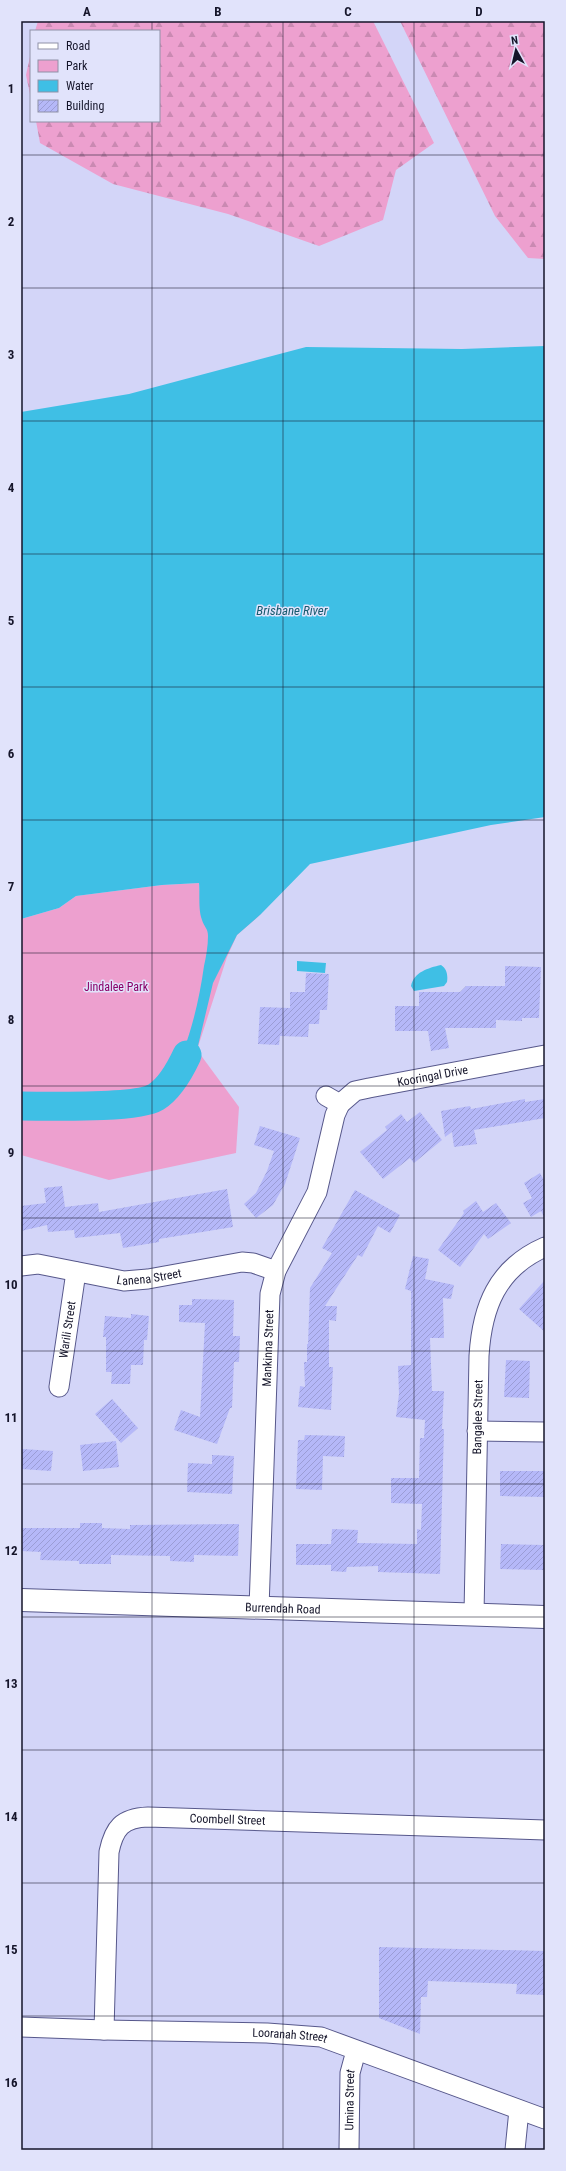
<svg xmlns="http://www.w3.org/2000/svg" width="566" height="2171" font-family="'Roboto Condensed',sans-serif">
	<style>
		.green { fill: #eda0cf }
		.forest { fill: url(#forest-firs) }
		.water { fill: #3fbfe5 }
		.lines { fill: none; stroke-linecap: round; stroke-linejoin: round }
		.river { stroke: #3fbfe5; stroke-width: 29 }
		.building { fill: url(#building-hatch) }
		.minor-casing { stroke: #57588b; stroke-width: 21 }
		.tertiary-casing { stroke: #57588b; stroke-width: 24 }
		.minor { stroke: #fff; stroke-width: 19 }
		.tertiary { stroke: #fff; stroke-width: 22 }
		.grid { fill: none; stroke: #15152a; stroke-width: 1; stroke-opacity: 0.55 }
		.labels { text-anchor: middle; stroke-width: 3; stroke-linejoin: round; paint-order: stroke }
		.park-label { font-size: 12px; fill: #890068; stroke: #e1e3fb }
		.street-label { font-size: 12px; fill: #15152a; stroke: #e1e3fb }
		.water-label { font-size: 13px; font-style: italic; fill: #165a6e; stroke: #e1e3fb }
		.neatline { fill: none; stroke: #15152a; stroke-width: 1.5 }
		.grid-label { font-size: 13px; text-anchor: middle; font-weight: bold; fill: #15152a }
	</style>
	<defs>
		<pattern id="forest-firs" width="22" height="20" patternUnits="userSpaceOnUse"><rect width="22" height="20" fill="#eda0cf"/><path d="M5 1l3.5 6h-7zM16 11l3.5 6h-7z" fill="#ca89b2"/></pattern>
		<pattern id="building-hatch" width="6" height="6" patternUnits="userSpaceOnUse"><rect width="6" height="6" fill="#b5b8f8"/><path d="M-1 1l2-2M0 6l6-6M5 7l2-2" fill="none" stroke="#9b9dd5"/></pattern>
	</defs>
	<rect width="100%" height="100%" fill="#d3d5f8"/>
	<path class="green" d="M 199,883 L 202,920 L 261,914 L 237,935 L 227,957 L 197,1050 L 239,1107 L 236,1153 L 109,1180 L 21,1155 L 21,919 L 59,908 L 76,896 L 162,885 Z"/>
	<path class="forest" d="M 38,21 L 373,21 L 434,143 L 396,170 L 383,220 L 319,246 L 228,214 L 113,184 L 40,143 L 36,121 L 159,121 L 159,31 L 35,31 Z
		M 400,21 L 545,21 L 545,259 L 528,258 L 495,216 Z
		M 31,52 L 31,99 L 26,75 Z"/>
	<path class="water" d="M 545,346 L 545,817 L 491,825 L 310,864 L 261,914 L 237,935 L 213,983 L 197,1050 L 185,1069 L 167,1088 C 187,1050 198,1009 204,966 C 206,957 208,946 208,936 C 208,928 204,927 202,920 C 198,910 200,894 199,883 L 162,885 L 76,896 L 59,908 L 21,919 L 21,412 L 129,394 L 306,347 L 462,349 Z
		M 297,961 L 326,963 L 325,973 L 297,971 Z
		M 441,965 C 447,969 448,975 447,982 L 444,986 L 414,991 L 411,986 C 414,972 428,968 441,965 Z"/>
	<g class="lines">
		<path class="river" d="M 21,1106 C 49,1106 136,1109 156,1097 C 170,1088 180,1070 187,1055"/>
	</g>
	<path class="building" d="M 505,966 L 541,967 L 539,1018 L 522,1018 L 522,1021 L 496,1020 L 496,1028 L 445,1028 L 449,1048 L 431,1051 L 428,1031 L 395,1031 L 395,1006 L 419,1006 L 419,992 L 460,992 L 466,986 L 505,986 Z
		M 306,973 L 329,974 L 327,1010 L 320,1010 L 319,1024 L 309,1024 L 308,1037 L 280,1036 L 279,1045 L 258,1044 L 260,1007 L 290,1008 L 290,992 L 305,992 Z
		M 525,1099 L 525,1102 L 545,1099 L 545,1118 L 474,1130 L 477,1144 L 454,1147 L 452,1132 L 445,1137 L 441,1111 L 470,1106 L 471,1109 Z
		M 420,1112 L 442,1140 L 414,1163 L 410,1158 L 383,1179 L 360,1152 L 387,1130 L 385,1127 L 401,1114 L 407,1122 Z
		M 260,1126 L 300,1138 L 285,1184 L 273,1205 L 256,1218 L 244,1204 L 256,1193 L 267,1171 L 274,1151 L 254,1145 Z
		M 540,1173 L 545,1182 L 545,1219 L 541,1211 L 531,1217 L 523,1203 L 532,1198 L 524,1183 Z
		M 62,1186 L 65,1207 L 98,1203 L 99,1212 L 227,1189 L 233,1227 L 159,1239 L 159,1242 L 123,1248 L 120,1233 L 75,1238 L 74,1230 L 48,1232 L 47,1225 L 21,1231 L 21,1206 L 46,1203 L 44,1188 Z
		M 355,1190 L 400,1215 L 390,1233 L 378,1226 L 362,1257 L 358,1255 L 325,1306 L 337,1306 L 336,1321 L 329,1320 L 329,1367 L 333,1367 L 331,1410 L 298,1407 L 300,1386 L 305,1387 L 304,1362 L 307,1362 L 307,1344 L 308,1344 L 310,1288 L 332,1253 L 322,1248 Z
		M 476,1201 L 483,1212 L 496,1203 L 511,1223 L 488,1239 L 484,1234 L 460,1267 L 438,1250 L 464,1213 L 463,1211 Z
		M 413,1256 L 429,1259 L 425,1279 L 454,1285 L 451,1299 L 443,1298 L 444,1338 L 430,1338 L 432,1391 L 444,1391 L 442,1429 L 444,1429 L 440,1574 L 378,1572 L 378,1566 L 347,1567 L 346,1572 L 331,1571 L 331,1565 L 296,1565 L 296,1544 L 331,1544 L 332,1529 L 358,1530 L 357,1543 L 417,1544 L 417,1529 L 421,1530 L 422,1504 L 391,1503 L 391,1478 L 419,1478 L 420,1438 L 424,1438 L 425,1420 L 396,1417 L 399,1394 L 398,1366 L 411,1365 L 411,1291 L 405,1289 Z
		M 545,1280 L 545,1332 L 519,1309 Z
		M 192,1299 L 234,1300 L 233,1336 L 240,1336 L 239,1362 L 234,1362 L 232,1408 L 230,1408 L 217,1444 L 174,1430 L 181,1410 L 200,1417 L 205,1323 L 179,1322 L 179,1305 L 192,1305 Z
		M 131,1314 L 149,1316 L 147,1340 L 144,1340 L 143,1365 L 131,1365 L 130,1384 L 111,1384 L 112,1372 L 106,1372 L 106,1337 L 103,1337 L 105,1316 L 131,1318 Z
		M 506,1360 L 530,1361 L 529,1398 L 504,1397 Z
		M 112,1399 L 138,1428 L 121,1443 L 95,1414 Z
		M 305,1435 L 345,1436 L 344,1457 L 323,1456 L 322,1490 L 296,1489 L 298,1440 L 304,1440 Z
		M 116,1441 L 119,1467 L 83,1471 L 80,1445 Z
		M 22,1449 L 53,1451 L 51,1471 L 21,1469 Z
		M 212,1455 L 234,1456 L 232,1494 L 187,1492 L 188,1463 L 212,1464 Z
		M 500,1471 L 544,1471 L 544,1497 L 500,1496 Z
		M 80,1523 L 102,1523 L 102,1528 L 130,1529 L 130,1525 L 239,1524 L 238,1556 L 194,1555 L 194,1562 L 170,1561 L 170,1556 L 111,1555 L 111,1564 L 79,1564 L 79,1561 L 40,1560 L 41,1552 L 21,1551 L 21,1528 L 80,1528 Z
		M 501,1544 L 544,1545 L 544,1570 L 500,1569 Z
		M 379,1947 L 545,1951 L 545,1995 L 516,1994 L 517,1984 L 428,1981 L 427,1997 L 421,1997 L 420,2034 L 379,2018 Z"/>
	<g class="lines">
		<g class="minor-casing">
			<g id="minor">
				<path id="s1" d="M 326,1096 L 340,1104 L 355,1091 L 369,1088 L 545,1055"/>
				<path id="s2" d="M 21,1266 L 38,1264 L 124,1281 L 148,1279 L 242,1262 L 253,1263 L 276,1271"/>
				<path id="s3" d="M 59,1387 L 76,1272"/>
				<path d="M 477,1431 L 545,1432"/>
				<path id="s4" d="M 259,1608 L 270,1294 L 276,1271 L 317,1192 L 335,1115 L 340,1104"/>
				<path id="s5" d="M 474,1614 L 479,1356 C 482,1307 497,1268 545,1247"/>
				<path id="s6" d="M 21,2027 L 104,2030 L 267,2033 L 321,2037 L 545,2119"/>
				<path id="s7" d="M 104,2030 L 109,1852 C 114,1828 122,1818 148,1817 L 545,1830"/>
				<path id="s8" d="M 349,2150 L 350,2073 L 356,2051"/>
				<path d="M 515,2150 L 519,2110"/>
			</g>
		</g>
		<g class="tertiary-casing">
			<g id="tertiary">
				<path id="s9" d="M 21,1600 L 545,1617"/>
			</g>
		</g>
		<use href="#minor" class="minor"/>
		<use href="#tertiary" class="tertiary"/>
	</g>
	<path class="grid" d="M 152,21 L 152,31M 283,21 L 283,2150M 414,21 L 414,2150M 152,121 L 152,2150M 21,155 L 545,155M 21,288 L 545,288M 21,421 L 545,421M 21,554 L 545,554M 21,687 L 545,687M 21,820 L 545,820M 21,953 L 545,953M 21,1086 L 545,1086M 21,1218 L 545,1218M 21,1351 L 545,1351M 21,1484 L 545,1484M 21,1617 L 545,1617M 21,1750 L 545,1750M 21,1883 L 545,1883M 21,2016 L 545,2016"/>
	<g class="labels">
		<g class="park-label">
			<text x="116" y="991">Jindalee Park</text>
		</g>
		<g class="street-label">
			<text dy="4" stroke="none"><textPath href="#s1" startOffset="115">Kooringal Drive</textPath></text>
			<text dy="4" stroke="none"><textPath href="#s2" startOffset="130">Lanena Street</textPath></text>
			<text dy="4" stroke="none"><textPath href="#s3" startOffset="58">Warili Street</textPath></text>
			<text dy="4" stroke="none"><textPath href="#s4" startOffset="260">Mankinna Street</textPath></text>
			<text dy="4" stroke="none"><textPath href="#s5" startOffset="197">Bangalee Street</textPath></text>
			<text dy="4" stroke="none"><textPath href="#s9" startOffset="262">Burrendah Road</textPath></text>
			<text dy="4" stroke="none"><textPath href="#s7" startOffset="316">Coombell Street</textPath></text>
			<text dy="4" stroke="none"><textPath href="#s6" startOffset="269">Looranah Street</textPath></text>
			<text dy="4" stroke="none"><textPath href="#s8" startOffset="50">Umina Street</textPath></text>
		</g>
		<g class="water-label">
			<text x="292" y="615">Brisbane River</text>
		</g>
	</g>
	<rect width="566" height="2171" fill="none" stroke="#e1e3fb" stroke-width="44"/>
	<rect x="30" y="30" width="130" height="92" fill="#e1e3fb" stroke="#8f91a7"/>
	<rect x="38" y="43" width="20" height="6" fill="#ffffff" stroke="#8f91a7"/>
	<text x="66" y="50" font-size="12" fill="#15152a">Road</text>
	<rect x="38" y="60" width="20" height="12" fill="#eda0cf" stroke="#8f91a7"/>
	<text x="66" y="70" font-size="12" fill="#15152a">Park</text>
	<rect x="38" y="80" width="20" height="12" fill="#3fbfe5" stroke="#8f91a7"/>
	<text x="66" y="90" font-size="12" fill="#15152a">Water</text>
	<rect x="38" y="100" width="20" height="12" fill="url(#building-hatch)" stroke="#8f91a7"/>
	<text x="66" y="110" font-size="12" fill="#15152a">Building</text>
	<g transform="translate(516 50) rotate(352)" stroke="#e1e3fb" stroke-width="3" paint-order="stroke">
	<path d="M0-3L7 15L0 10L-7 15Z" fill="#15152a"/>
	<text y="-6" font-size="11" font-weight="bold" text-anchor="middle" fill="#15152a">N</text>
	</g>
	<rect x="22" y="22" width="522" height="2127" class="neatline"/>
	<g class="grid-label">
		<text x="87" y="16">A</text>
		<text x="218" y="16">B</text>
		<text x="348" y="16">C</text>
		<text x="479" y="16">D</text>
		<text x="11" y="93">1</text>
		<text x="11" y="226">2</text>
		<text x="11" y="359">3</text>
		<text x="11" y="492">4</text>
		<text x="11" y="625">5</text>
		<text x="11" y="758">6</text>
		<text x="11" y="891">7</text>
		<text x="11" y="1024">8</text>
		<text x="11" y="1157">9</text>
		<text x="11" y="1289">10</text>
		<text x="11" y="1422">11</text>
		<text x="11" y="1555">12</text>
		<text x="11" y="1688">13</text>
		<text x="11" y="1821">14</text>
		<text x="11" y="1954">15</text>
		<text x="11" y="2087">16</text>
	</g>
</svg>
